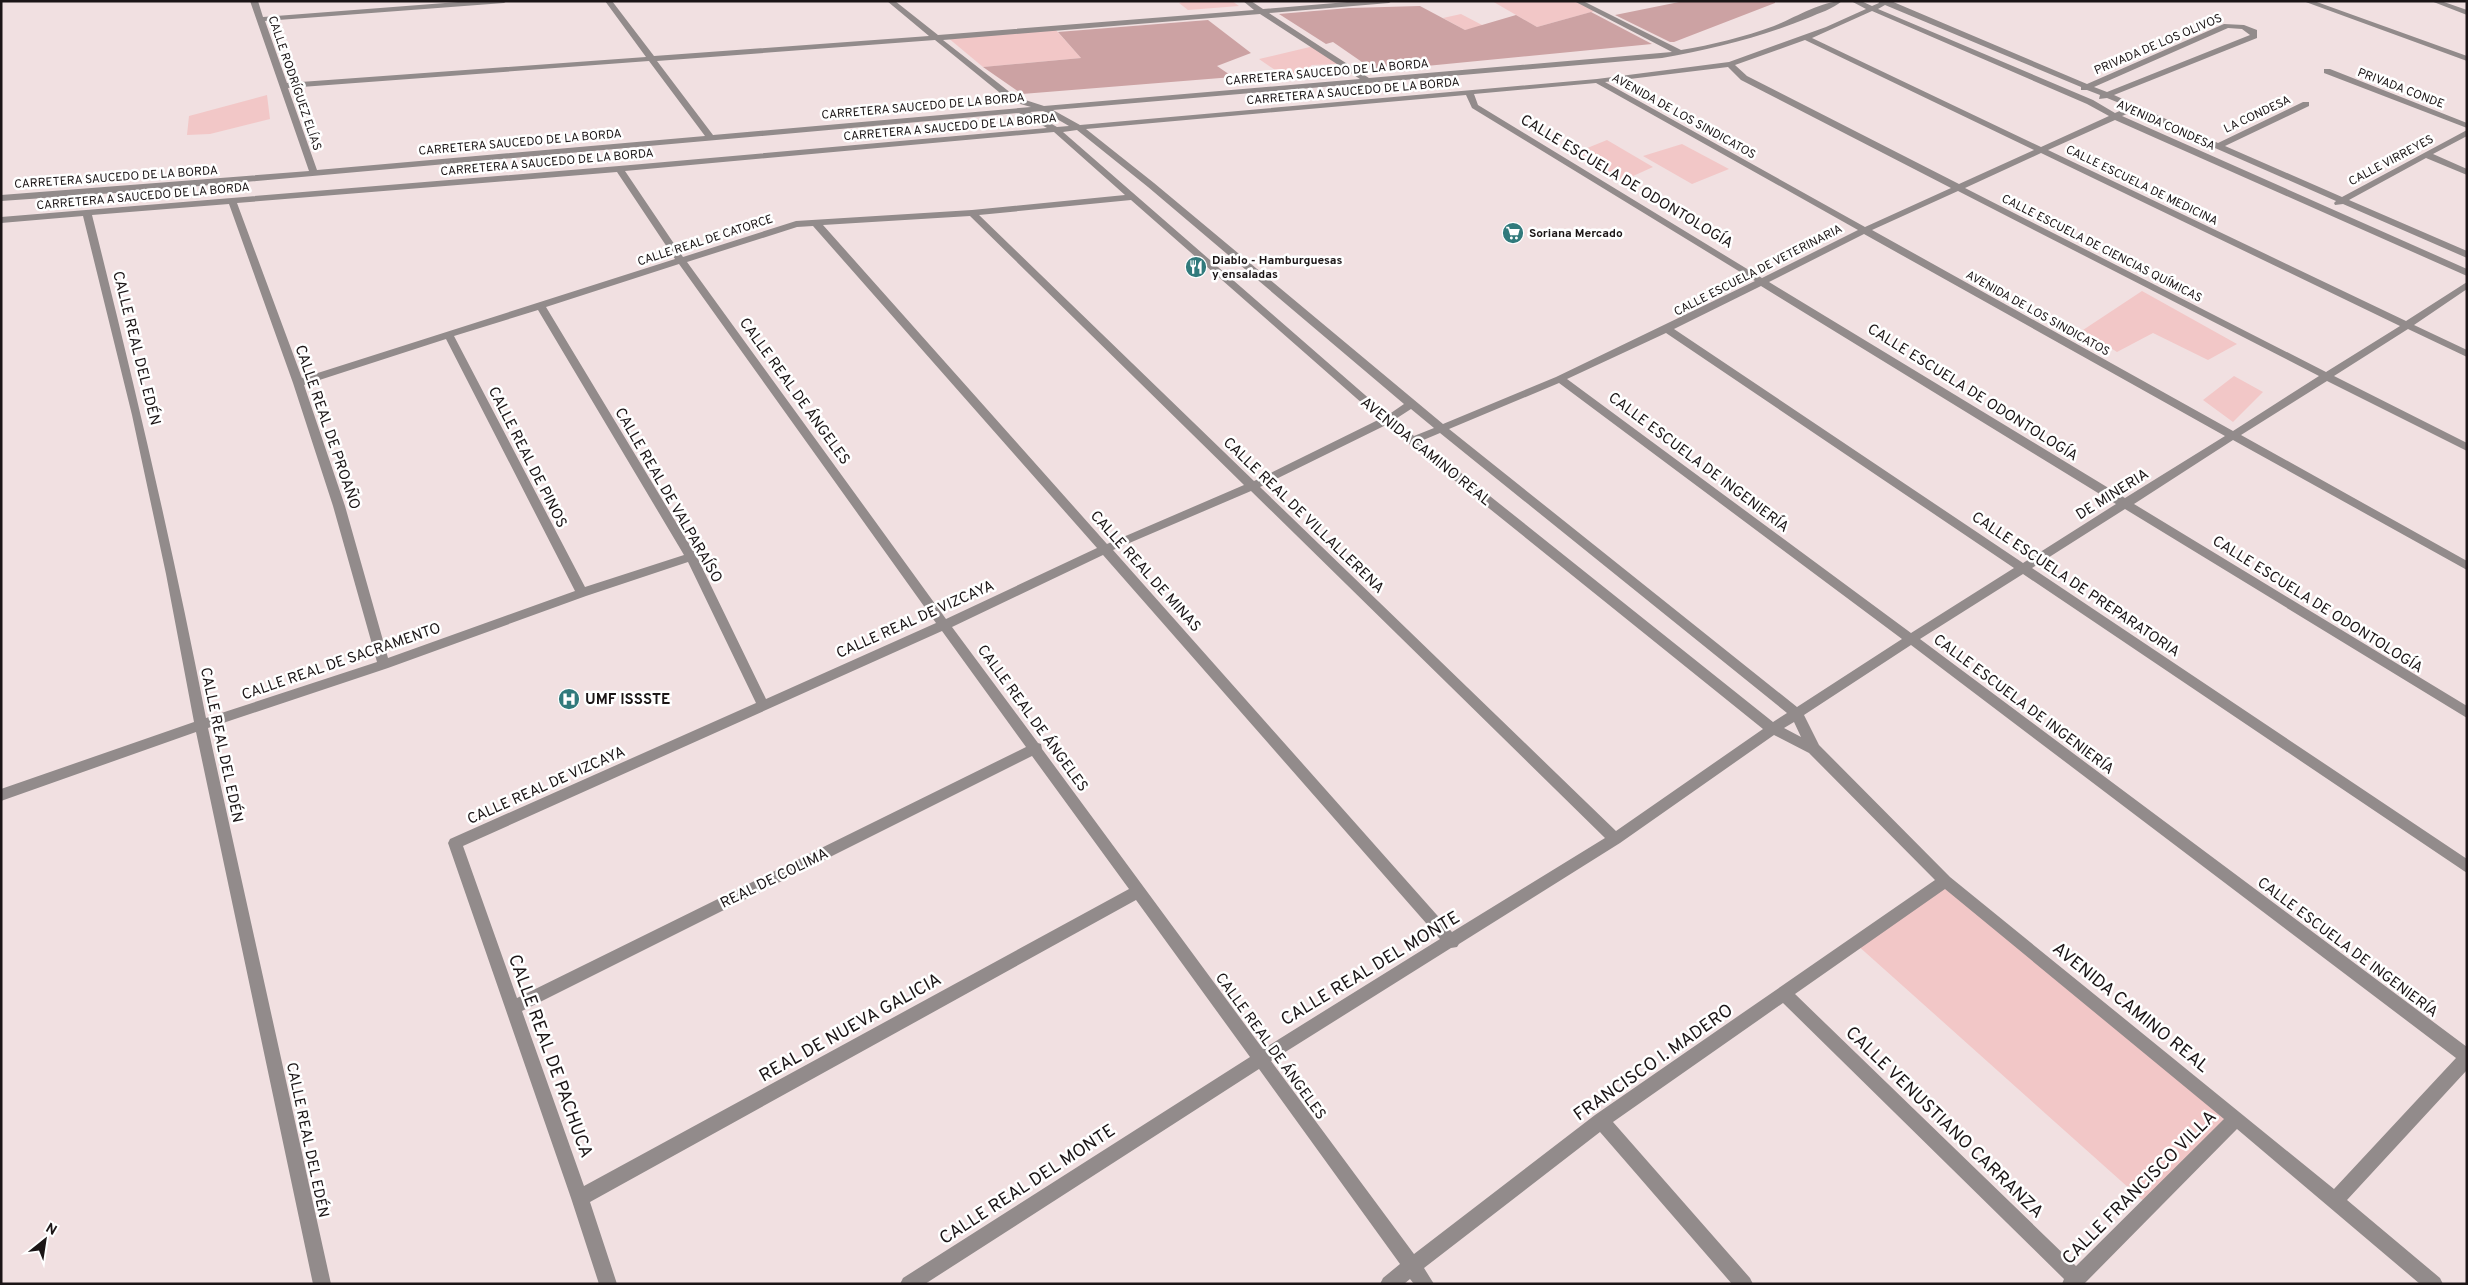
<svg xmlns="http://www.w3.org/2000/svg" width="2468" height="1285" font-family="Overpass,sans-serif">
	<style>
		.green { fill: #f2c7c7 }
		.building { fill: #cca2a3 }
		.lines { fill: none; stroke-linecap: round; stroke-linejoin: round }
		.minor { fill: #928b8b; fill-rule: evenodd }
		.labels { text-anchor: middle; stroke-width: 5; stroke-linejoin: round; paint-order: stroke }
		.far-street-label { font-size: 12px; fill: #1b1516; stroke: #fff }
		.far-poi-label { font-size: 12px; font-weight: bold; fill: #1b1516; stroke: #fff; text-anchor: start }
		.street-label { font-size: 15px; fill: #1b1516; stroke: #fff }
		.poi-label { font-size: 15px; font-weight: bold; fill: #1b1516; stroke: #fff; text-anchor: start }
		.near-street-label { font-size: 18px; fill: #1b1516; stroke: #fff }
	</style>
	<rect width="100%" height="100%" fill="#f1e0e1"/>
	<path class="green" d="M 1185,1 L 1232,1 L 1239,6 L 1188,10 L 1179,3 Z
		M 1492,1 L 1577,1 L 1595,11 L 1537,27 Z
		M 1461,14 L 1484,26 L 1465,30 L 1443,18 Z
		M 1055,29 L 1081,58 L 983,67 L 947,37 Z
		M 1314,46 L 1343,64 L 1311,65 L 1316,73 L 1285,77 L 1259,59 Z
		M 267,95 L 270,119 L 210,134 L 187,135 L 189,116 Z
		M 1607,140 L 1653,167 L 1620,182 L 1575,153 Z
		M 1682,144 L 1729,169 L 1692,184 L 1643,156 Z
		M 2142,291 L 2237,344 L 2208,360 L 2153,333 L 2117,352 L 2083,330 Z
		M 2234,376 L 2263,392 L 2233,422 L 2203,400 Z
		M 1945,881 L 2236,1118 L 2149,1206 L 1856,944 Z"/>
	<path class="building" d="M 1684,1 L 1775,1 L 1775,3 L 1674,42 L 1670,42 L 1615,15 Z
		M 1420,6 L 1465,30 L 1516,15 L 1537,27 L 1591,12 L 1652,44 L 1375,71 L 1333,42 L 1326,44 L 1279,14 L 1349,8 Z
		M 1208,20 L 1251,53 L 1217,66 L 1233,77 L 1022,94 L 983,67 L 1081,58 L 1058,32 Z"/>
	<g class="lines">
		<path class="minor" d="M 250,1 L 258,1 L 263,17 L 471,1 L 507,1 L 504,3 L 265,21 L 287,83 L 646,57 L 605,1 L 612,1 L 654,56 L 929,36 L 887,1 L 895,1 L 938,35 L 1254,10 L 1243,1 L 1251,1 L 1263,9 L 1359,1 L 1392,1 L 1389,3 L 1269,13 L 1369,78 L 1672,52 L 1574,1 L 1583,1 L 1681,50 C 1712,45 1744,37 1774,26 C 1794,18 1822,1 1842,1 C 1833,9 1819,13 1808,18 C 1761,37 1712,49 1662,58 L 1053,110 L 1080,125 L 1597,79 L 1729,62 L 1826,27 L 1866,9 L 1851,1 L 1861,1 L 1872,6 L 1879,3 L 1878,1 L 1891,1 L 2087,84 L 2224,24 L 2244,25 L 2257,30 L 2257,38 L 2114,95 L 2218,143 L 2303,102 L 2309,102 L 2309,106 L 2225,146 L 2342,197 L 2467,130 L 2467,136 L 2433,154 L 2467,169 L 2467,175 L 2426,158 L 2349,200 L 2467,251 L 2467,258 L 2343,204 L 2335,205 L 2334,203 L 2336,201 L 2215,148 L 2136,110 L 2122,116 L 2467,269 L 2467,276 L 2115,120 L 2048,150 L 2406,321 L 2467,282 L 2467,289 L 2414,325 L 2467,350 L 2467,357 L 2408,329 L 2334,376 L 2467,443 L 2467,451 L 2327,381 L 2241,435 L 2467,561 L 2467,570 L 2233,440 L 2134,504 L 2467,706 L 2467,718 L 2125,509 L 2032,568 L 2467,859 L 2467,873 L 2023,574 L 1920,639 L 2467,1047 L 2467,1070 L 2347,1200 L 2440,1278 L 2443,1284 L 2420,1284 L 2237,1129 L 2084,1284 L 2062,1284 L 2064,1279 L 1783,1003 L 1613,1122 L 1750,1278 L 1753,1284 L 1732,1284 L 1600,1132 L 1424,1268 L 1434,1284 L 1414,1284 L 1410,1279 L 1404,1284 L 1380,1284 L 1383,1278 L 1400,1264 L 1259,1069 L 925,1284 L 900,1284 L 903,1278 L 1250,1057 L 1136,900 L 590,1202 L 617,1284 L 599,1284 L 571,1198 L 448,843 L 450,839 L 756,703 L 688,562 L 586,596 L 388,668 L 208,728 L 331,1284 L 313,1284 L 196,732 L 1,801 L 1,789 L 194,722 L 166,574 L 132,415 L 83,216 L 1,223 L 1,217 L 619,166 L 1047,128 L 1019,113 L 144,191 L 1,201 L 1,195 L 309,171 ZM 1885,5 L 2081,87 L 2081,90 L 2087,90 L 2100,95 L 2099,99 L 2107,98 L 2129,107 L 2115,113 L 2093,100 L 1878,9 ZM 1872,11 L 2087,104 L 2109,116 L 2041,147 L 1812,38 ZM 1260,14 L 1360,79 L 1044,106 L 1016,97 L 943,40 ZM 2228,28 L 2242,29 L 2250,35 L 2107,92 L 2094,87 ZM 935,40 L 1010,101 L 1031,107 L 713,135 L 657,61 ZM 1805,40 L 2034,150 L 1959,184 L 1747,76 L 1735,65 ZM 649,61 L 705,136 L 317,170 L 288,88 ZM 1728,67 L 1741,80 L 1951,188 L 1865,227 L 1605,82 ZM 1596,83 L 1858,230 L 1762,278 L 1478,105 L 1474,94 ZM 1466,95 L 1472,108 L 1755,281 L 1556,377 L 1443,424 L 1154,183 L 1086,129 ZM 1043,111 L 1069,126 L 1057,127 L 1030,112 ZM 1077,130 L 1148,187 L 1404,404 L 1388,415 L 1063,132 ZM 1054,132 L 1125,195 L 972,210 L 796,221 L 683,257 L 625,171 ZM 2041,153 L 2400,326 L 2326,372 L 1965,188 ZM 617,172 L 675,259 L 302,378 L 237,203 ZM 1958,191 L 2319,376 L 2233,431 L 1872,230 ZM 1131,200 L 1380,419 L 1254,481 L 979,215 ZM 229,204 L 293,383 L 333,506 L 377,662 L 206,718 C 173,548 134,383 92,215 ZM 970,216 L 1244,485 L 1107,544 L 823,225 ZM 813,226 L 1097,548 L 946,619 L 687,262 L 797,227 ZM 1864,234 L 2225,436 L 2125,498 L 1769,282 ZM 679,264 L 936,623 L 766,699 L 697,557 L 546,307 ZM 1761,286 L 2116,504 L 2023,563 L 1674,329 ZM 538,310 L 684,555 L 585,587 L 454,336 ZM 1666,333 L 2014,568 L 1911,633 L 1567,379 ZM 446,339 L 575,591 L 388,658 L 345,506 L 304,385 ZM 1559,383 L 1902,639 L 1797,707 L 1449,429 ZM 1411,409 L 1434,428 L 1414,436 L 1394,420 ZM 1386,425 L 1408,443 L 1763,729 L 1616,831 L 1260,487 ZM 1440,433 L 1787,713 L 1773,722 L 1421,441 ZM 1251,491 L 1605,838 L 1452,932 L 1113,550 ZM 1103,555 L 1440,939 L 1263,1049 L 1042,749 L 1041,744 L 1038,743 L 952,627 ZM 942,631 L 1026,747 L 517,998 L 463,846 ZM 1911,645 L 2456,1058 L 2334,1189 L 1950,877 L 1819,745 L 1804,715 ZM 1794,722 L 1801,737 L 1784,728 ZM 1774,735 L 1809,753 L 1935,880 L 1595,1115 L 1414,1254 L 1271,1061 L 1451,948 L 1457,947 L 1459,944 L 1620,843 ZM 1032,756 L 1129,889 L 584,1186 L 522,1011 ZM 1945,889 L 2224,1119 L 2076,1266 L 1795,994 Z
			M 2303,1 L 2314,1 L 2467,56 L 2467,61 Z
			M 2431,1 L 2441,1 L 2467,10 L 2467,15 Z
			M 2324,69 L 2330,69 L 2467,123 L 2467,128 L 2324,73 Z"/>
	</g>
	<defs>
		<g id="supermarket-disc" transform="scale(1.125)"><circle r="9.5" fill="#317a7c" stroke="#fff"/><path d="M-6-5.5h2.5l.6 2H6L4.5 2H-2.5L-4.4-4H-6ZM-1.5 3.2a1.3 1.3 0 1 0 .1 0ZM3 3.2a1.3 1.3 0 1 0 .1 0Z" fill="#fff"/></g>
		<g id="restaurant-disc" transform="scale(1.125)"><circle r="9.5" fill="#317a7c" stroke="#fff"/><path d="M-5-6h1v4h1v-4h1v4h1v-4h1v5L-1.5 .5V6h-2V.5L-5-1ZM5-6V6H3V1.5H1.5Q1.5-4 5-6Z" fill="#fff"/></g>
		<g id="hospital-disc" transform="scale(1.125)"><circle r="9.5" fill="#317a7c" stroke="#fff"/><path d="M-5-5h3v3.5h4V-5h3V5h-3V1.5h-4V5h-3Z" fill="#fff"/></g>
	</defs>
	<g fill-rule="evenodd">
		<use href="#supermarket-disc" x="1513" y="233"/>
		<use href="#restaurant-disc" x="1196" y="267"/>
		<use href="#hospital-disc" x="569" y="699"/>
	</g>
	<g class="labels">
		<g class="far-street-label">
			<text transform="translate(2158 44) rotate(-23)" y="4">PRIVADA DE LOS OLIVOS</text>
			<text transform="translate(1327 72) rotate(-5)" y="4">CARRETERA SAUCEDO DE LA BORDA</text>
			<text transform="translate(295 83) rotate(71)" y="4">CALLE RODRÍGUEZ ELÍAS</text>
			<text transform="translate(2401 88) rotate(21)" y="4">PRIVADA CONDE</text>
			<text transform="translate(1353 91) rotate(-5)" y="4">CARRETERA A SAUCEDO DE LA BORDA</text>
			<text transform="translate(923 106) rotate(-5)" y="4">CARRETERA SAUCEDO DE LA BORDA</text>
			<text transform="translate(2257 114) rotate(-25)" y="4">LA CONDESA</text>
			<text transform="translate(1684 116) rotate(29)" y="4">AVENIDA DE LOS SINDICATOS</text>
			<text transform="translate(2166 125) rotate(24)" y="4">AVENIDA CONDESA</text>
			<text transform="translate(950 127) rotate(-5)" y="4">CARRETERA A SAUCEDO DE LA BORDA</text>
			<text transform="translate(520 142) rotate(-5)" y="4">CARRETERA SAUCEDO DE LA BORDA</text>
			<text transform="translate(2391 160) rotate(-28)" y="4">CALLE VIRREYES</text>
			<text transform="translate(547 162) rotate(-5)" y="4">CARRETERA A SAUCEDO DE LA BORDA</text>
			<text transform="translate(116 177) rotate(-4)" y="4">CARRETERA SAUCEDO DE LA BORDA</text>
			<text transform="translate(2142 185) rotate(26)" y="4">CALLE ESCUELA DE MEDICINA</text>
			<text transform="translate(143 196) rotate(-5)" y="4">CARRETERA A SAUCEDO DE LA BORDA</text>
			<text transform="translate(705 240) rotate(-18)" y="4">CALLE REAL DE CATORCE</text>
			<text transform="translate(2102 248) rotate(27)" y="4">CALLE ESCUELA DE CIENCIAS QUÍMICAS</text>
			<text transform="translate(1758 270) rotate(-27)" y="4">CALLE ESCUELA DE VETERINARIA</text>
			<text transform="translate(2038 313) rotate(29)" y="4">AVENIDA DE LOS SINDICATOS</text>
		</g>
		<g class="far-poi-label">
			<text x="1529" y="237">Soriana Mercado</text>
			<text x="1212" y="264">Diablo - Hamburguesas<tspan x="1212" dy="14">y ensaladas</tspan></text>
		</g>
		<g class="street-label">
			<text transform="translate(1627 181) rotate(31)" y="5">CALLE ESCUELA DE ODONTOLOGÍA</text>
			<text transform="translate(137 348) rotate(76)" y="5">CALLE REAL DEL EDÉN</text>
			<text transform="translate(795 391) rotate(54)" y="5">CALLE REAL DE ÁNGELES</text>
			<text transform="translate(1973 392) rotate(32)" y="5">CALLE ESCUELA DE ODONTOLOGÍA</text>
			<text transform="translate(328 427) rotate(71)" y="5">CALLE REAL DE PROAÑO</text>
			<text transform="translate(1426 451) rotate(39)" y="5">AVENIDA CAMINO REAL</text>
			<text transform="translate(528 457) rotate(63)" y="5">CALLE REAL DE PINOS</text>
			<text transform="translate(1699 462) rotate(37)" y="5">CALLE ESCUELA DE INGENIERÍA</text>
			<text transform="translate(2112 494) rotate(-32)" y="5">DE MINERIA</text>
			<text transform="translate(669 495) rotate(60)" y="5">CALLE REAL DE VALPARAÍSO</text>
			<text transform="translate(1304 515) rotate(44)" y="5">CALLE REAL DE VILLALLERENA</text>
			<text transform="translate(1146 571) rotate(48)" y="5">CALLE REAL DE MINAS</text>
			<text transform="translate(2076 584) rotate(34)" y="5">CALLE ESCUELA DE PREPARATORIA</text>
			<text transform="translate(2318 604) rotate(32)" y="5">CALLE ESCUELA DE ODONTOLOGÍA</text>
			<text transform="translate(915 619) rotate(-24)" y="5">CALLE REAL DE VIZCAYA</text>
			<text transform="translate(341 661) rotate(-19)" y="5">CALLE REAL DE SACRAMENTO</text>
			<text transform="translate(2024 704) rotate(37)" y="5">CALLE ESCUELA DE INGENIERÍA</text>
			<text transform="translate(1033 718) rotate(54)" y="5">CALLE REAL DE ÁNGELES</text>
			<text transform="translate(222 745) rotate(78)" y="5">CALLE REAL DEL EDÉN</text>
			<text transform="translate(546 785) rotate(-24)" y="5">CALLE REAL DE VIZCAYA</text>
			<text transform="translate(774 878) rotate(-26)" y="5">REAL DE COLIMA</text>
			<text transform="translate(2348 947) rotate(37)" y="5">CALLE ESCUELA DE INGENIERÍA</text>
			<text transform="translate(1271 1046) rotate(54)" y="5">CALLE REAL DE ÁNGELES</text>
			<text transform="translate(308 1140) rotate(78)" y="5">CALLE REAL DEL EDÉN</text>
		</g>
		<g class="poi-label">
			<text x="585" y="704">UMF ISSSTE</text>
		</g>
		<g class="near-street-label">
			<text transform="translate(1370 968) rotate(-31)" y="6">CALLE REAL DEL MONTE</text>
			<text transform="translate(2131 1007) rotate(39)" y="6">AVENIDA CAMINO REAL</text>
			<text transform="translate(850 1027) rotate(-29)" y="6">REAL DE NUEVA GALICIA</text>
			<text transform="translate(551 1056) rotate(70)" y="6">CALLE REAL DE PACHUCA</text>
			<text transform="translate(1653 1062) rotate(-35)" y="6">FRANCISCO I. MADERO</text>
			<text transform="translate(1945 1122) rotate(44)" y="6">CALLE VENUSTIANO CARRANZA</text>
			<text transform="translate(1027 1184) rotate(-33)" y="6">CALLE REAL DEL MONTE</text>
			<text transform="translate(2139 1187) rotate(-45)" y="6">CALLE FRANCISCO VILLA</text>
		</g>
	</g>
	<rect width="2468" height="1285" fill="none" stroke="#1b1516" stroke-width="5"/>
	<g transform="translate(45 1240) rotate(30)" stroke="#ffffff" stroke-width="4" paint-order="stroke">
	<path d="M0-4L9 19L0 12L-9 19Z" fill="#1b1516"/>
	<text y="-8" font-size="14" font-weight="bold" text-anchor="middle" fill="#1b1516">N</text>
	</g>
</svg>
